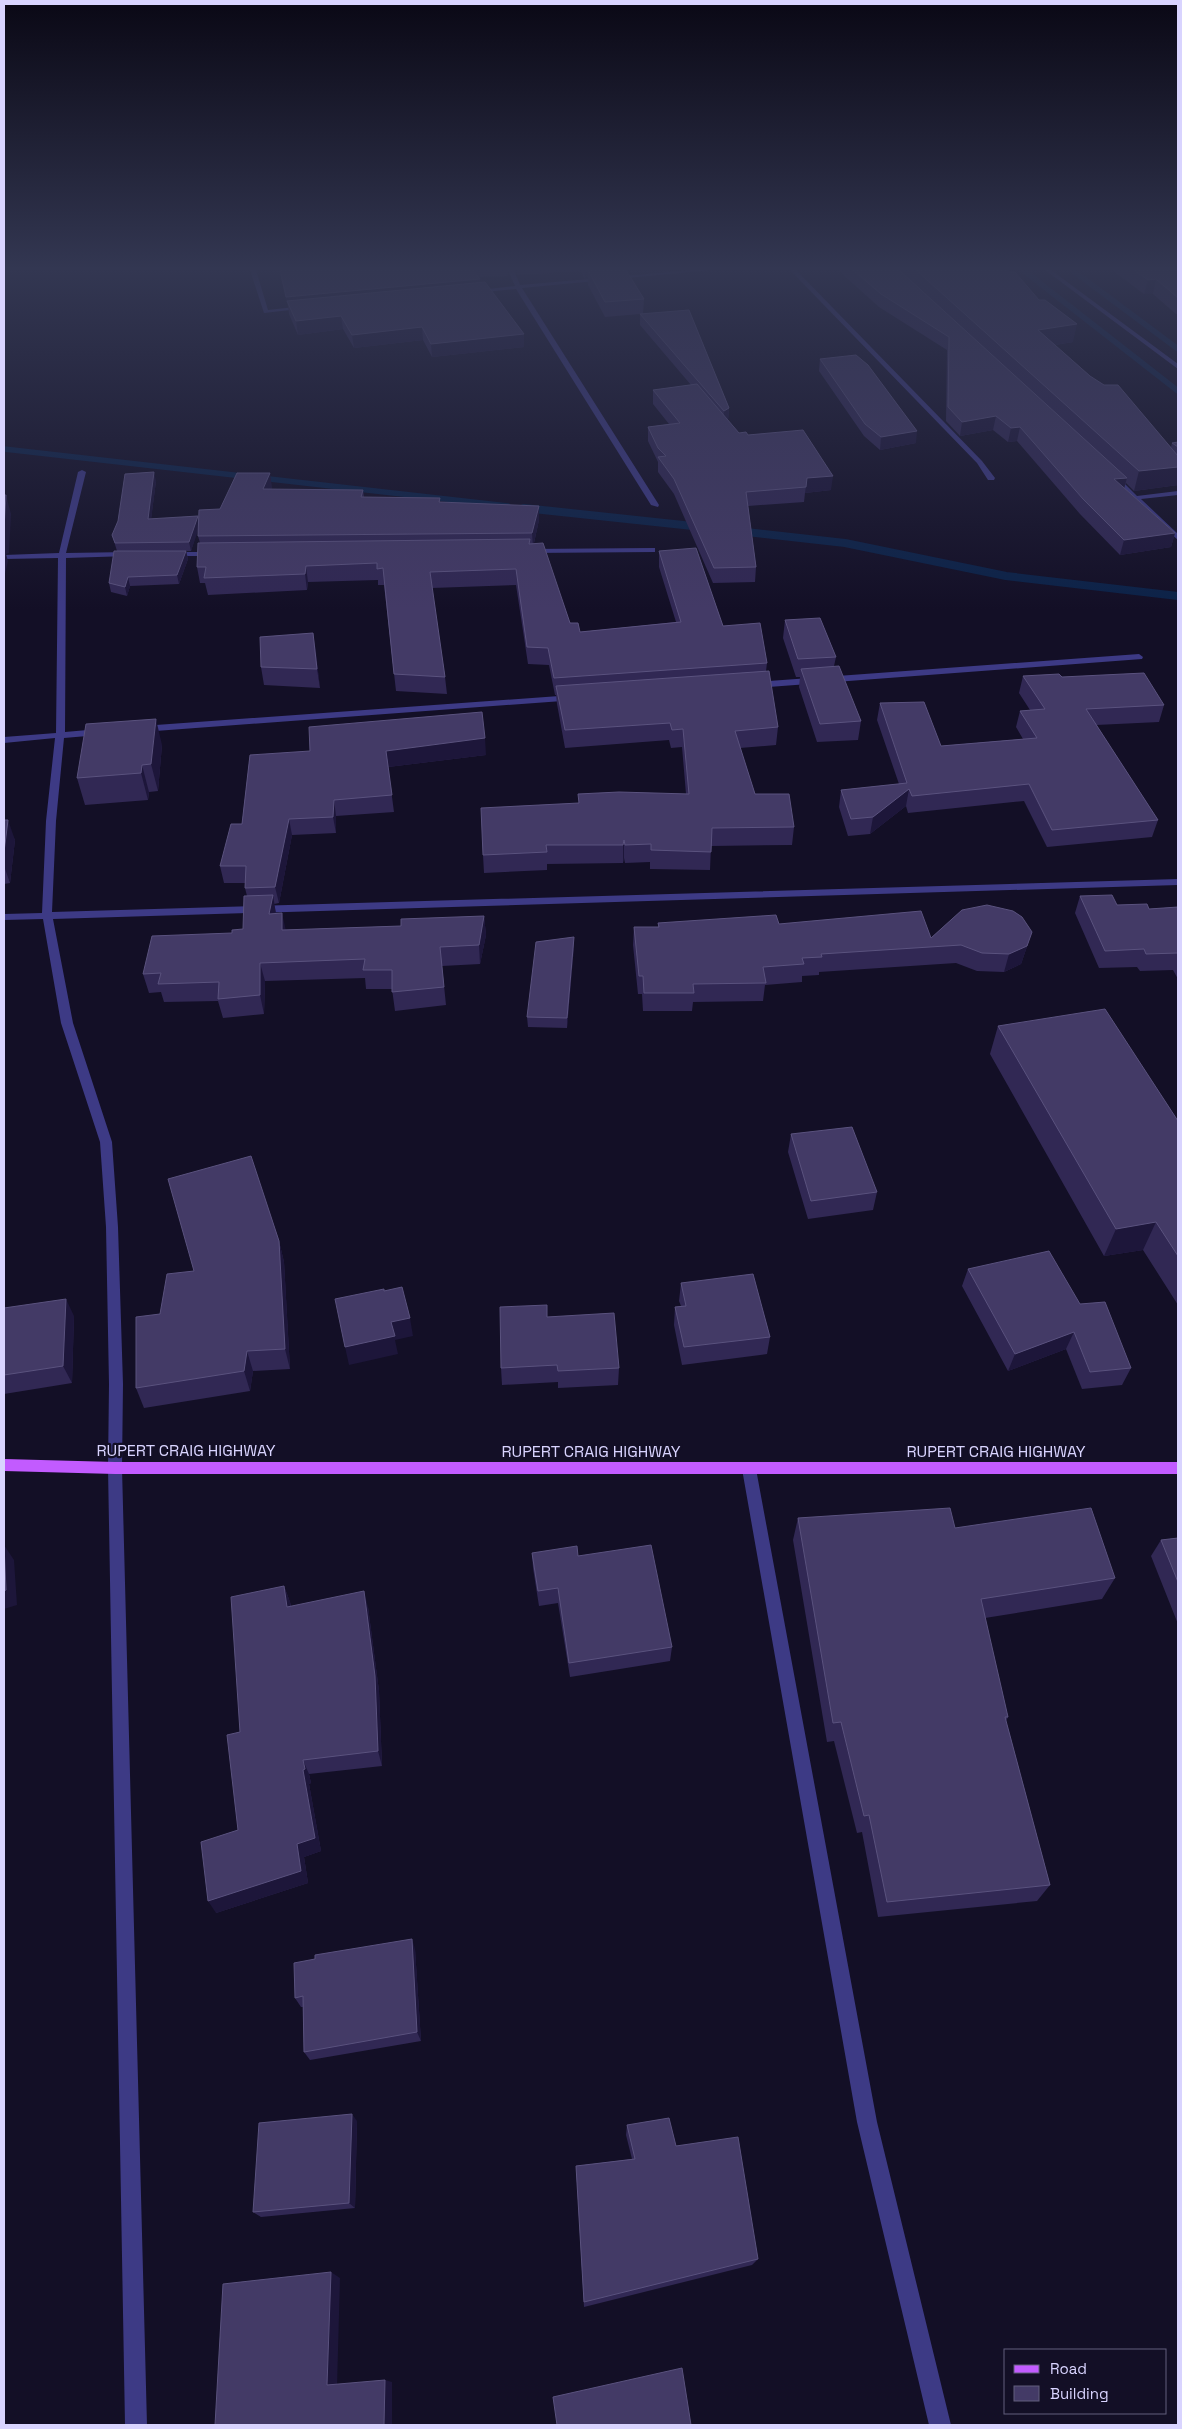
<svg xmlns="http://www.w3.org/2000/svg" width="1182" height="2429" font-family="'Space Grotesk',sans-serif">
	<style>
		.lines { fill: none; stroke-linecap: round; stroke-linejoin: round }
		.stream-far1 { stroke: #0c2248; stroke-width: 5.5 }
		.stream { stroke: #0c2248; stroke-width: 8 }
		.street { fill: #3d3a85; fill-rule: evenodd }
		.primary { fill: #c25bff; fill-rule: evenodd }
		.wall { fill: #312854 }
		.shaded-wall { fill: #1d163a }
		.building { fill: #433a66; stroke: #5a527e }
		.labels { text-anchor: middle; stroke-width: 4.5; stroke-linejoin: round; paint-order: stroke }
		.street-label { font-size: 16px; fill: #d9d4ff; stroke: #130f26 }
	</style>
	<rect width="100%" height="100%" fill="#130f26"/>
	<g class="lines">
		<path class="stream-far1" d="M 1023,270 L 1178,391
			M 1072,270 L 1178,349
			M 4,449 L 508,506"/>
		<path class="stream" d="M 524,508 L 702,527
			M 738,531 L 845,543 L 1006,576 L 1178,596"/>
		<path class="street" d="M 250,270 L 256,270 L 268,310 L 304,306 L 307,308 L 264,313 Z
			M 508,270 L 514,270 L 520,285 L 693,270 L 711,270 L 522,288 L 659,505 L 658,507 L 651,505 L 516,289 L 474,293 L 471,291 L 515,286 Z
			M 790,270 L 796,270 L 982,461 L 995,478 L 994,480 L 988,480 L 977,463 Z
			M 1045,270 L 1051,270 L 1178,364 L 1178,369 Z
			M 82,470 L 86,472 L 66,553 L 129,552 L 133,554 L 129,556 L 66,558 L 65,732 L 99,729 L 104,732 L 99,735 L 64,738 L 56,821 L 52,912 L 1178,879 L 1178,885 L 53,919 L 73,1023 L 112,1142 L 118,1227 L 123,1384 L 122,1468 L 147,2425 L 125,2425 L 108,1468 L 109,1384 L 106,1227 L 100,1142 L 61,1023 L 43,919 L 4,920 L 4,914 L 42,913 L 46,821 L 55,738 L 4,743 L 4,737 L 56,733 L 58,558 L 4,559 L 4,555 L 59,553 L 78,472 Z
			M 1110,475 L 1116,475 L 1137,496 L 1178,491 L 1178,495 L 1141,499 L 1178,534 L 1178,540 L 1110,479 Z
			M 652,548 L 655,548 L 655,552 L 529,553 L 525,551 L 529,549 Z
			M 166,552 L 214,552 L 218,554 L 214,556 L 166,556 Z
			M 1139,654 L 1143,657 L 1142,659 L 755,688 L 751,685 L 755,682 Z
			M 573,695 L 577,698 L 576,700 L 142,732 L 138,729 L 142,726 Z
			M 749,1463 L 754,1465 L 756,1469 L 877,2122 L 951,2425 L 929,2425 L 857,2122 L 742,1469 L 744,1465 Z"/>
		<path class="primary" d="M 4,1459 L 115,1462 L 1178,1462 L 1178,1474 L 115,1474 L 4,1471 Z"/>
	</g>
	<path class="wall" d="M 279,270 L 508,270 L 508,276 L 479,277 L 481,283 L 524,347 L 432,357 L 423,340 L 354,348 L 343,329 L 298,335 L 289,314 L 288,306 Z
		M 515,270 L 626,270 L 644,299 L 643,314 L 729,408 L 728,420 L 739,433 L 748,435 L 831,490 L 805,493 L 804,502 L 748,506 L 756,567 L 755,582 L 713,583 L 674,494 L 658,472 L 658,462 L 648,441 L 648,427 L 669,424 L 653,404 L 653,390 L 691,385 L 640,325 L 640,314 L 605,317 L 588,285 L 588,278 L 585,279 L 581,271 L 518,275 Z
		M 838,270 L 1007,270 L 1073,342 L 1055,345 L 1171,447 L 1172,443 L 1178,442 L 1178,485 L 1134,491 L 1126,483 L 1124,488 L 1175,533 L 1171,547 L 1120,555 L 1080,514 L 1017,441 L 1008,442 L 993,430 L 960,436 L 946,421 L 947,350 L 879,307 Z
		M 1112,270 L 1178,270 L 1178,314 L 1176,314 L 1153,294 L 1144,294 Z
		M 820,359 L 916,443 L 880,450 L 864,436 L 819,371 Z
		M 156,481 L 151,519 L 199,521 L 220,509 L 272,487 L 271,489 L 363,490 L 364,497 L 440,498 L 440,502 L 539,520 L 534,543 L 570,623 L 580,632 L 676,622 L 659,567 L 659,551 L 723,626 L 767,663 L 766,671 L 778,727 L 776,745 L 740,748 L 755,794 L 794,827 L 792,845 L 711,846 L 710,870 L 650,869 L 650,862 L 625,863 L 624,858 L 623,863 L 547,864 L 547,870 L 484,873 L 483,855 L 578,803 L 686,794 L 682,747 L 671,748 L 669,740 L 565,748 L 557,704 L 556,695 L 555,695 L 549,665 L 528,664 L 516,585 L 432,588 L 445,677 L 447,694 L 396,691 L 384,585 L 378,585 L 378,580 L 308,582 L 307,590 L 208,595 L 205,583 L 200,583 L 197,567 L 200,543 L 198,536 L 198,528 L 191,551 L 186,551 L 188,559 L 179,584 L 130,586 L 127,596 L 111,592 L 109,583 L 117,551 L 112,535 Z
		M 785,620 L 836,657 L 834,666 L 861,721 L 858,740 L 817,742 L 799,687 L 800,677 L 796,677 L 783,638 Z
		M 313,633 L 320,688 L 264,685 L 261,667 Z
		M 1023,676 L 1062,677 L 1164,705 L 1159,722 L 1096,725 L 1158,820 L 1152,837 L 1047,847 L 1024,801 L 908,813 L 906,806 L 870,834 L 848,836 L 839,807 L 841,790 L 899,784 L 877,720 L 880,703 L 941,746 L 1023,739 L 1016,727 L 1020,711 L 1030,710 L 1019,693 Z
		M 162,745 L 158,791 L 149,792 L 148,800 L 85,805 L 77,778 Z
		M 250,755 L 486,755 L 388,767 L 394,812 L 336,816 L 336,833 L 292,835 L 279,903 L 274,904 L 276,913 L 285,930 L 401,926 L 484,916 L 486,935 L 480,964 L 442,966 L 446,1005 L 395,1011 L 392,989 L 366,989 L 365,978 L 265,981 L 264,1014 L 223,1018 L 218,1001 L 164,1002 L 161,992 L 149,993 L 143,974 L 243,929 L 247,896 L 245,888 L 245,883 L 224,883 L 220,866 L 242,824 Z
		M 4,820 L 15,840 L 10,883 L 4,884 Z
		M 1080,896 L 1117,905 L 1149,909 L 1178,907 L 1178,979 L 1173,970 L 1140,971 L 1137,967 L 1099,968 L 1075,913 Z
		M 658,923 L 779,924 L 931,938 L 1032,932 L 1021,964 L 1004,972 L 977,971 L 956,963 L 819,972 L 819,975 L 802,976 L 802,982 L 765,985 L 763,1001 L 693,1002 L 692,1011 L 643,1011 L 642,994 L 638,994 L 633,945 L 634,927 L 658,927 Z
		M 574,937 L 574,946 L 567,1028 L 528,1027 L 527,1017 Z
		M 998,1026 L 1178,1121 L 1178,1305 L 1143,1250 L 1104,1256 L 990,1054 Z
		M 791,1134 L 877,1192 L 873,1210 L 808,1219 L 788,1152 Z
		M 279,1241 L 284,1262 L 290,1369 L 253,1371 L 250,1391 L 144,1408 L 136,1388 L 160,1314 L 194,1271 Z
		M 968,1269 L 1080,1304 L 1131,1368 L 1122,1385 L 1082,1389 L 1066,1349 L 1008,1371 L 962,1286 Z
		M 681,1283 L 770,1337 L 767,1354 L 682,1365 L 674,1325 L 675,1307 L 681,1306 L 679,1301 Z
		M 4,1308 L 74,1316 L 72,1383 L 4,1394 Z
		M 547,1317 L 619,1368 L 618,1385 L 558,1388 L 558,1382 L 502,1385 L 501,1368 Z
		M 798,1518 L 955,1528 L 1115,1578 L 1102,1599 L 985,1618 L 1008,1717 L 1006,1721 L 1050,1885 L 1037,1901 L 878,1917 L 862,1832 L 857,1833 L 834,1741 L 827,1742 L 793,1540 Z
		M 1178,1538 L 1178,1624 L 1151,1556 L 1161,1540 Z
		M 532,1553 L 672,1647 L 670,1661 L 570,1677 L 558,1603 L 539,1606 L 533,1568 Z
		M 284,1586 L 290,1602 L 291,1606 L 368,1607 L 379,1691 L 382,1766 L 309,1774 L 311,1783 L 309,1784 L 321,1851 L 304,1857 L 308,1883 L 216,1913 L 238,1830 L 240,1732 Z
		M 415,1949 L 421,2041 L 310,2060 L 304,2052 L 303,2007 L 301,2007 L 295,1998 Z
		M 357,2121 L 355,2208 L 261,2217 L 253,2212 Z
		M 627,2125 L 676,2146 L 758,2259 L 752,2265 L 584,2307 L 576,2166 L 632,2159 L 626,2135 Z"/>
	<path class="shaded-wall" d="M 585,270 L 621,270 L 588,270 L 588,278 L 585,279 Z
		M 480,279 L 481,288 L 287,301 L 288,306 L 286,297 Z
		M 1156,279 L 1153,294 L 1144,294 L 1148,280 Z
		M 341,316 L 343,329 L 298,335 L 296,321 Z
		M 1077,324 L 1073,342 L 1035,348 L 1038,330 Z
		M 422,327 L 423,340 L 354,348 L 352,335 Z
		M 524,334 L 524,347 L 432,357 L 431,344 Z
		M 729,408 L 728,420 L 723,423 L 724,411 Z
		M 996,416 L 993,430 L 960,436 L 962,422 Z
		M 1020,427 L 1017,441 L 1008,442 L 1011,428 Z
		M 917,431 L 916,443 L 880,450 L 881,437 Z
		M 1178,467 L 1178,485 L 1134,491 L 1139,471 Z
		M 154,472 L 156,481 L 150,528 L 148,519 Z
		M 270,473 L 272,487 L 266,504 L 263,489 Z
		M 833,476 L 831,490 L 805,493 L 807,478 Z
		M 1127,478 L 1123,492 L 1114,479 Z
		M 6,495 L 11,514 L 9,553 L 6,554 L 8,561 L 4,578 L 4,528 Z
		M 539,506 L 539,520 L 533,547 L 532,533 Z
		M 198,516 L 200,525 L 191,551 L 189,542 Z
		M 1175,533 L 1171,547 L 1120,555 L 1124,540 Z
		M 186,551 L 188,559 L 179,584 L 177,575 Z
		M 306,566 L 308,582 L 307,590 L 305,574 Z
		M 128,577 L 130,586 L 127,596 L 125,587 Z
		M 313,633 L 316,651 L 320,688 L 317,669 Z
		M 156,719 L 162,745 L 158,791 L 151,764 Z
		M 485,738 L 486,755 L 388,767 L 386,751 Z
		M 142,765 L 149,792 L 148,800 L 141,773 Z
		M 909,789 L 906,806 L 870,834 L 873,817 Z
		M 334,800 L 336,816 L 336,833 L 333,817 Z
		M 289,819 L 292,835 L 279,903 L 275,887 Z
		M 8,820 L 15,840 L 10,883 L 4,866 L 4,852 Z
		M 624,840 L 624,858 L 623,863 L 623,845 Z
		M 273,895 L 276,914 L 269,914 Z
		M 282,913 L 286,931 L 282,930 Z
		M 484,916 L 486,935 L 480,964 L 479,945 Z
		M 1032,932 L 1021,964 L 1004,972 L 1009,954 Z
		M 574,937 L 574,946 L 567,1028 L 567,1018 Z
		M 260,963 L 265,981 L 264,1014 L 260,995 Z
		M 1156,1222 L 1143,1250 L 1104,1256 L 1116,1229 Z
		M 279,1241 L 284,1262 L 290,1369 L 285,1349 Z
		M 66,1299 L 74,1316 L 72,1383 L 63,1366 Z
		M 410,1318 L 413,1336 L 395,1340 L 398,1354 L 349,1365 L 345,1347 L 391,1322 Z
		M 1074,1332 L 1066,1349 L 1008,1371 L 1015,1354 Z
		M 247,1351 L 253,1371 L 250,1391 L 244,1371 Z
		M 4,1545 L 14,1560 L 17,1605 L 4,1609 Z
		M 284,1586 L 290,1602 L 293,1623 L 287,1607 Z
		M 364,1591 L 368,1607 L 379,1691 L 382,1766 L 378,1751 Z
		M 303,1760 L 309,1774 L 311,1783 L 309,1784 L 321,1851 L 304,1857 L 308,1883 L 216,1913 L 208,1901 L 297,1844 Z
		M 412,1939 L 415,1949 L 421,2041 L 417,2032 Z
		M 352,2114 L 357,2121 L 355,2208 L 349,2203 Z
		M 331,2272 L 340,2278 L 337,2387 L 327,2385 Z
		M 385,2380 L 392,2382 L 392,2425 L 384,2425 Z"/>
	<path class="building" d="M 280,270 L 473,270 L 480,279 L 286,297 Z
		M 588,270 L 626,270 L 644,299 L 605,302 Z
		M 853,270 L 899,270 L 1127,478 L 1114,479 L 1175,533 L 1124,540 L 1083,499 L 1020,427 L 1011,428 L 996,416 L 962,422 L 948,407 L 949,337 L 881,294 Z
		M 916,270 L 1007,270 L 1011,272 L 1015,272 L 1039,300 L 1045,300 L 1077,324 L 1038,330 L 1090,376 L 1104,385 L 1118,385 L 1178,456 L 1178,467 L 1139,471 Z
		M 1134,270 L 1178,270 L 1178,298 L 1156,279 L 1148,280 Z
		M 485,282 L 524,334 L 431,344 L 422,327 L 352,335 L 341,316 L 296,321 L 287,301 Z
		M 689,310 L 729,408 L 724,411 L 640,314 Z
		M 856,355 L 868,365 L 917,431 L 881,437 L 865,424 L 820,359 Z
		M 697,384 L 739,433 L 746,432 L 748,435 L 803,430 L 833,476 L 807,478 L 806,487 L 746,492 L 756,567 L 714,568 L 674,479 L 658,457 L 666,456 L 658,448 L 648,427 L 680,423 L 653,390 Z
		M 1178,442 L 1178,447 L 1172,443 Z
		M 154,472 L 148,519 L 198,516 L 189,542 L 115,543 L 112,535 L 118,521 L 125,474 Z
		M 237,473 L 270,473 L 263,489 L 363,490 L 361,497 L 440,498 L 439,502 L 539,506 L 532,533 L 198,536 L 199,510 L 220,509 Z
		M 4,495 L 6,495 L 4,528 Z
		M 530,539 L 529,544 L 543,543 L 570,623 L 578,623 L 580,632 L 681,622 L 659,551 L 696,548 L 723,626 L 760,623 L 767,663 L 554,678 L 548,648 L 527,647 L 516,569 L 430,572 L 445,677 L 394,674 L 383,568 L 377,569 L 377,563 L 306,566 L 305,574 L 204,578 L 206,567 L 197,567 L 198,543 Z
		M 114,551 L 186,551 L 177,575 L 128,577 L 125,587 L 109,583 Z
		M 820,618 L 836,657 L 798,659 L 785,620 Z
		M 313,633 L 317,669 L 261,667 L 260,637 Z
		M 839,666 L 861,721 L 820,724 L 801,669 Z
		M 769,671 L 778,727 L 735,731 L 755,794 L 789,794 L 794,827 L 712,828 L 711,852 L 651,850 L 651,844 L 625,845 L 624,840 L 623,845 L 546,845 L 547,852 L 483,855 L 481,808 L 579,803 L 578,794 L 619,792 L 689,794 L 683,729 L 672,730 L 670,723 L 565,730 L 556,686 Z
		M 1144,673 L 1164,705 L 1086,709 L 1158,820 L 1052,830 L 1029,784 L 912,796 L 909,789 L 873,817 L 851,819 L 841,790 L 907,783 L 880,703 L 924,702 L 941,746 L 1037,738 L 1020,711 L 1045,709 L 1023,676 L 1059,674 L 1062,677 Z
		M 482,712 L 485,738 L 386,751 L 392,795 L 334,800 L 333,817 L 289,819 L 275,887 L 245,888 L 246,866 L 220,866 L 231,824 L 242,824 L 250,755 L 310,751 L 309,727 Z
		M 156,719 L 151,764 L 142,765 L 141,773 L 77,778 L 86,724 Z
		M 4,820 L 8,820 L 4,852 Z
		M 273,895 L 269,914 L 282,913 L 282,930 L 401,926 L 401,919 L 484,916 L 479,945 L 440,947 L 444,987 L 392,992 L 392,970 L 363,970 L 365,959 L 260,963 L 260,995 L 218,999 L 219,982 L 158,984 L 161,973 L 143,974 L 152,936 L 232,933 L 232,930 L 243,929 L 244,896 Z
		M 1112,895 L 1117,905 L 1147,904 L 1149,909 L 1178,907 L 1178,953 L 1146,954 L 1144,949 L 1105,951 L 1080,896 Z
		M 987,905 L 1013,911 L 1022,917 L 1032,932 L 1027,946 L 1009,954 L 982,953 L 961,945 L 821,954 L 822,957 L 802,958 L 804,964 L 763,967 L 766,983 L 693,984 L 694,993 L 644,993 L 643,976 L 639,976 L 634,927 L 659,927 L 658,923 L 776,915 L 779,924 L 921,911 L 931,938 L 962,910 Z
		M 574,937 L 567,1018 L 527,1017 L 536,942 Z
		M 1105,1009 L 1178,1121 L 1178,1256 L 1156,1222 L 1116,1229 L 998,1026 Z
		M 852,1127 L 877,1192 L 811,1201 L 791,1134 Z
		M 251,1156 L 279,1241 L 285,1349 L 247,1351 L 244,1371 L 136,1388 L 136,1317 L 160,1314 L 167,1274 L 194,1271 L 168,1179 Z
		M 1049,1251 L 1080,1304 L 1105,1302 L 1131,1368 L 1090,1372 L 1074,1332 L 1015,1354 L 968,1269 Z
		M 753,1274 L 770,1337 L 684,1347 L 675,1307 L 686,1306 L 681,1283 Z
		M 402,1287 L 410,1318 L 391,1322 L 395,1336 L 345,1347 L 335,1299 L 384,1289 L 384,1291 Z
		M 66,1299 L 63,1366 L 4,1375 L 4,1308 Z
		M 547,1305 L 547,1317 L 614,1313 L 619,1368 L 558,1371 L 557,1365 L 501,1368 L 500,1307 Z
		M 950,1508 L 955,1528 L 1091,1508 L 1115,1578 L 981,1599 L 1008,1717 L 1005,1717 L 1050,1885 L 887,1902 L 869,1815 L 864,1816 L 841,1722 L 833,1723 L 798,1518 Z
		M 1178,1538 L 1178,1582 L 1161,1540 Z
		M 4,1545 L 6,1590 L 4,1591 Z
		M 651,1545 L 672,1647 L 569,1663 L 558,1588 L 538,1591 L 532,1553 L 577,1546 L 578,1556 Z
		M 284,1586 L 287,1607 L 364,1591 L 375,1676 L 378,1751 L 303,1760 L 305,1769 L 303,1770 L 315,1838 L 297,1844 L 301,1871 L 208,1901 L 201,1842 L 238,1830 L 227,1735 L 240,1732 L 231,1597 Z
		M 412,1939 L 417,2032 L 304,2052 L 303,1996 L 295,1998 L 294,1963 L 315,1959 L 315,1955 Z
		M 352,2114 L 349,2203 L 253,2212 L 259,2123 Z
		M 669,2118 L 676,2146 L 738,2137 L 758,2259 L 584,2302 L 576,2166 L 635,2159 L 627,2125 Z
		M 331,2272 L 327,2385 L 385,2380 L 384,2425 L 215,2425 L 223,2284 Z
		M 682,2368 L 691,2425 L 557,2425 L 553,2397 Z"/>
	<linearGradient id="sky" x2="0" y2="1"><stop stop-color="#0a0815"/><stop offset="0.44" stop-color="#333752"/><stop offset="1" stop-color="#333752" stop-opacity="0"/></linearGradient>
	<rect width="1182" height="610" fill="url(#sky)"/>
	<g class="labels">
		<g class="street-label">
			<text x="186" y="1456">RUPERT CRAIG HIGHWAY</text>
			<text x="591" y="1457">RUPERT CRAIG HIGHWAY</text>
			<text x="996" y="1457">RUPERT CRAIG HIGHWAY</text>
		</g>
	</g>
	<rect width="1182" height="2429" fill="none" stroke="#d9d4ff" stroke-width="10"/>
	<rect x="1004" y="2349" width="162" height="65" fill="#130f26" stroke="#625e7d"/>
	<rect x="1014" y="2365" width="25" height="8" fill="#c25bff" stroke="#625e7d"/>
	<text x="1050" y="2374" font-size="15" fill="#d9d4ff">Road</text>
	<rect x="1014" y="2386" width="25" height="15" fill="#433a66" stroke="#625e7d"/>
	<text x="1050" y="2399" font-size="15" fill="#d9d4ff">Building</text>
</svg>
